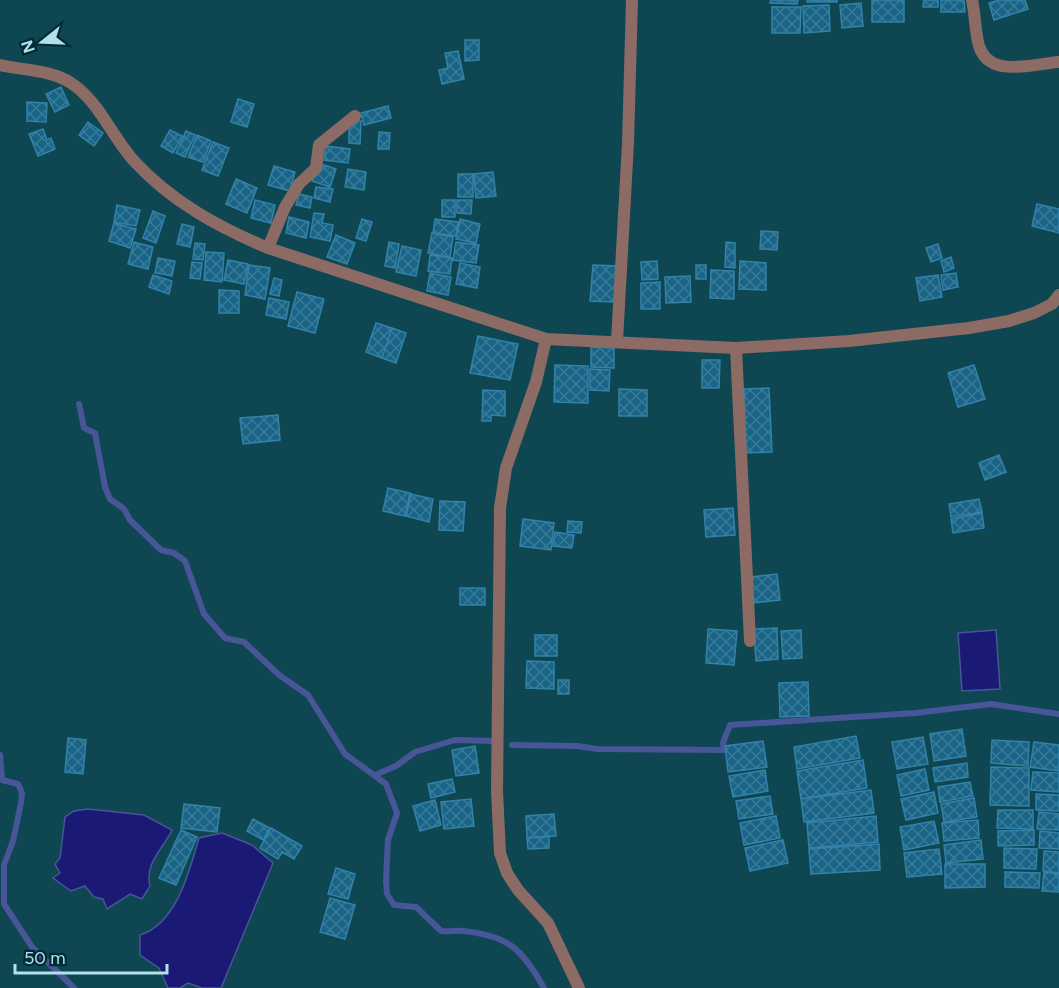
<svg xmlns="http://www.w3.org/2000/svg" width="1059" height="988" font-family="Figtree,sans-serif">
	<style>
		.water { fill: #1a1974; stroke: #485597; stroke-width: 1.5 }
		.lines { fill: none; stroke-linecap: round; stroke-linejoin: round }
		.stream { stroke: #485597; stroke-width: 6 }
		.building { fill: url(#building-cross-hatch); stroke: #3282a9; stroke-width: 1.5 }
		.minor { stroke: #8c6b64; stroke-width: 12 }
	</style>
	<defs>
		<pattern id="building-cross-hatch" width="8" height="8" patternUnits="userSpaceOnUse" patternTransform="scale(1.5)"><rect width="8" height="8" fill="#196486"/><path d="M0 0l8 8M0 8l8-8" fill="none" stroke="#387a97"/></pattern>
	</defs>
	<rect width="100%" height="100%" fill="#0e4752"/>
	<path class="water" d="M 996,630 L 1000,689 L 962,691 L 958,633 Z
		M 88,809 L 144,815 L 172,830 C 163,849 144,864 150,886 L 142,899 L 130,894 L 107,909 L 103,899 L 94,897 L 85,886 L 71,891 L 53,878 L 60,873 L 55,864 L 60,858 L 65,817 L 74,811 Z
		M 222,833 L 252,845 L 273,863 L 221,988 L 202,988 L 188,983 L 180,988 L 168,988 L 159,968 L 140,955 L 140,935 C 177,923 189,872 199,838 Z"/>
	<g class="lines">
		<path class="stream" d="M 79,404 L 84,428 L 95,433 L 105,487 L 110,499 L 124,509 L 130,520 L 161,550 L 174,553 L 185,561 L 204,614 L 225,638 L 244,642 L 279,675 L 308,695 L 345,754 L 386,784 L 397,813 L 388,840 L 386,881 L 387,894 L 394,905 L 416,907 L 441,931 C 449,932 457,930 464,931 C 509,936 522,949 544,988
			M 512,745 L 577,746 L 597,749 L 724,750 L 723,743 L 730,725 L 915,713 L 991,704 L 1059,714
			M 0,755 L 2,780 L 18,784 L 22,793 L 21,803 L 13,841 L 4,865 L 4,904 L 32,947 L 74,988
			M 375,775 L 396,766 L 415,752 L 455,740 L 494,741"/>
	</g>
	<path class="building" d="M 771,0 L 798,0 L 797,4 L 770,3 Z
		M 807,0 L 837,0 L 837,2 L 807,2 Z
		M 872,0 L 904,0 L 904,22 L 872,22 Z
		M 924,0 L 938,0 L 938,7 L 923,7 Z
		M 941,0 L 964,0 L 965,12 L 941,12 Z
		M 999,0 L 1025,0 L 1028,9 L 994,20 L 989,3 Z
		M 861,3 L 863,26 L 842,28 L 840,5 Z
		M 829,5 L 830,31 L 804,33 L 803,6 Z
		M 772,7 L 801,7 L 800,33 L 772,33 Z
		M 465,40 L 479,40 L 479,60 L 465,61 Z
		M 458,51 L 464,79 L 442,84 L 439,70 L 448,68 L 445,53 Z
		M 61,87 L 69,105 L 55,112 L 46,94 Z
		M 238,99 L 254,104 L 247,127 L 231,122 Z
		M 27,102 L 47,103 L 46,122 L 27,121 Z
		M 388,106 L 391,118 L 364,125 L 361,113 Z
		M 349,121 L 361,121 L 360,144 L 349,143 Z
		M 88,122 L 103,133 L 94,146 L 79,135 Z
		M 43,129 L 47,140 L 51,138 L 55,149 L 38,156 L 29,134 Z
		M 170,130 L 182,136 L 173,153 L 161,146 Z
		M 186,131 L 195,135 L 185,157 L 176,153 Z
		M 379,132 L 390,133 L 389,149 L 378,149 Z
		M 197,135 L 211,141 L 203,162 L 188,157 Z
		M 213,142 L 229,148 L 218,176 L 202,170 Z
		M 326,146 L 350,149 L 348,163 L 324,160 Z
		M 318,163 L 336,169 L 330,187 L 312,181 Z
		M 274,166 L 295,172 L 290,191 L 268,185 Z
		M 348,169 L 366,172 L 364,190 L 345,187 Z
		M 493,172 L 496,196 L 476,198 L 474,174 Z
		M 458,174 L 473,174 L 473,197 L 458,197 Z
		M 236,179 L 257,188 L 247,213 L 226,204 Z
		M 316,187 L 333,189 L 330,202 L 314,198 Z
		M 299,194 L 312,197 L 310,208 L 296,205 Z
		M 255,200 L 275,205 L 271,223 L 251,218 Z
		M 442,200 L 455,200 L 455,217 L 442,217 Z
		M 457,200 L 472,200 L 471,214 L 457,213 Z
		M 1037,204 L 1059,209 L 1059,233 L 1032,226 Z
		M 117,205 L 140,210 L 136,226 L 114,222 Z
		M 153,211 L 165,216 L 156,243 L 143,238 Z
		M 314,213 L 324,214 L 322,223 L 333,225 L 330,241 L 310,237 Z
		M 289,217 L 309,222 L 306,238 L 286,233 Z
		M 362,219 L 372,222 L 366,241 L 356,238 Z
		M 435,219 L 458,222 L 456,236 L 433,233 Z
		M 460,219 L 480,224 L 476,243 L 456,239 Z
		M 114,223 L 136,229 L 130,248 L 109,241 Z
		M 182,224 L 194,227 L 190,247 L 177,244 Z
		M 761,231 L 778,232 L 777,250 L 760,249 Z
		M 432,233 L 453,237 L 450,257 L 428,253 Z
		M 336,235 L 355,243 L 347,264 L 327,257 Z
		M 134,242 L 153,247 L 148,269 L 128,264 Z
		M 389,242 L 399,244 L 395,268 L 385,266 Z
		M 456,242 L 479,245 L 476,263 L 453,260 Z
		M 726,242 L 735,243 L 735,268 L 725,267 Z
		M 195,243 L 205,244 L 203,260 L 193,259 Z
		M 938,244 L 942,258 L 931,262 L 926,248 Z
		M 402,246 L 421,250 L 416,276 L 396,272 Z
		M 206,252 L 224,253 L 222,282 L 204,280 Z
		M 430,255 L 452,258 L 450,274 L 428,271 Z
		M 951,257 L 954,268 L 944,272 L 941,261 Z
		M 158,258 L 175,261 L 172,276 L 155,273 Z
		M 228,260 L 248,264 L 244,284 L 224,280 Z
		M 657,261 L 658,279 L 642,280 L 641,262 Z
		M 740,261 L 766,263 L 766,290 L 739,289 Z
		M 192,262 L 202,263 L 200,279 L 190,278 Z
		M 460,263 L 480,267 L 477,288 L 456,284 Z
		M 249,265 L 270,268 L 265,299 L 245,295 Z
		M 593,265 L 617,266 L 614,302 L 590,301 Z
		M 696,265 L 706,265 L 706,279 L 696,279 Z
		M 711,270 L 734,271 L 734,299 L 710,298 Z
		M 430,273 L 451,277 L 448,295 L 427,291 Z
		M 956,273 L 958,287 L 943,290 L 941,275 Z
		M 153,275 L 172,281 L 169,294 L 149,287 Z
		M 938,275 L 942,297 L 920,301 L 916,278 Z
		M 690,276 L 691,302 L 666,303 L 665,277 Z
		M 274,278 L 282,280 L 279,296 L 270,294 Z
		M 660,282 L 660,309 L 641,309 L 641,283 Z
		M 219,290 L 239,291 L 239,313 L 219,313 Z
		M 297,292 L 324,299 L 315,333 L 288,326 Z
		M 269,298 L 289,302 L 286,319 L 266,315 Z
		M 376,323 L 392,328 L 382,358 L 366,352 Z
		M 392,328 L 406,333 L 396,363 L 382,358 Z
		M 478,336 L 518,344 L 510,380 L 470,373 Z
		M 591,347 L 614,348 L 614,368 L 591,367 Z
		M 702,360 L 720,360 L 719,388 L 702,388 Z
		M 555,365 L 588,366 L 588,403 L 554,402 Z
		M 974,365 L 985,399 L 958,407 L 948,373 Z
		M 590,369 L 610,370 L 609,391 L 590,390 Z
		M 769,388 L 772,452 L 746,453 L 744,389 Z
		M 619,389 L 647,390 L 647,416 L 619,416 Z
		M 483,390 L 505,391 L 505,416 L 491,415 L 491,421 L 482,421 Z
		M 278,415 L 280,440 L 243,444 L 240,418 Z
		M 999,455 L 1006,472 L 985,480 L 979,463 Z
		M 388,488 L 410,493 L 405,516 L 383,511 Z
		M 411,494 L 433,499 L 429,522 L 406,516 Z
		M 979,499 L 982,512 L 951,517 L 949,504 Z
		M 440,501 L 465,502 L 463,531 L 439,530 Z
		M 733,508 L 735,535 L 706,537 L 704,510 Z
		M 982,513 L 984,528 L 953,533 L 951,519 Z
		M 523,519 L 554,523 L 551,550 L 520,546 Z
		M 568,521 L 582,522 L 581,533 L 567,532 Z
		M 555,532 L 574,535 L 572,548 L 553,546 Z
		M 777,574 L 780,600 L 753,603 L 750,577 Z
		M 460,588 L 485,588 L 485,605 L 460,605 Z
		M 777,628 L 778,659 L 756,661 L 754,629 Z
		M 708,629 L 737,631 L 734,665 L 706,663 Z
		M 801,630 L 802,658 L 783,659 L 781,631 Z
		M 535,635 L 557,635 L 557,656 L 535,656 Z
		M 527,661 L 554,662 L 554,689 L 526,688 Z
		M 558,680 L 569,680 L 569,694 L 558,694 Z
		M 808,682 L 809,716 L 780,717 L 779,683 Z
		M 962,729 L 966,756 L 934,761 L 930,734 Z
		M 856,736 L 860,758 L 797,769 L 794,747 Z
		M 923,737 L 928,764 L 897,769 L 892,742 Z
		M 68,738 L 86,740 L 83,774 L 65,772 Z
		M 992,740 L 1029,742 L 1028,766 L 991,763 Z
		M 763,741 L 767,767 L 728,772 L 725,746 Z
		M 1034,742 L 1059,745 L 1059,771 L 1030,767 Z
		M 475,746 L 479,773 L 456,776 L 452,750 Z
		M 863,760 L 867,788 L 801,799 L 797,771 Z
		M 967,763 L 968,777 L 935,782 L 933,768 Z
		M 991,767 L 1029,768 L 1029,806 L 990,805 Z
		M 925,769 L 929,790 L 901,796 L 897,775 Z
		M 765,770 L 768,791 L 733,797 L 729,776 Z
		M 1033,772 L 1059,773 L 1059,792 L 1031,790 Z
		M 452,779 L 455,792 L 431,798 L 428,784 Z
		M 970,782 L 973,796 L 940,802 L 938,787 Z
		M 871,790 L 874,813 L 804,822 L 801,799 Z
		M 934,792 L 938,813 L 906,820 L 901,799 Z
		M 1036,794 L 1059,795 L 1059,811 L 1036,810 Z
		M 770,796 L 773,814 L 739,819 L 736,801 Z
		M 974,798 L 977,817 L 944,822 L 941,804 Z
		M 471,799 L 474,826 L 444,829 L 441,802 Z
		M 435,800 L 441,825 L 420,831 L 413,806 Z
		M 184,804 L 220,808 L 217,832 L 181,828 Z
		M 998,810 L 1033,810 L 1033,829 L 997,828 Z
		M 1039,812 L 1059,814 L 1059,830 L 1037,829 Z
		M 554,814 L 556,836 L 527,838 L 526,816 Z
		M 776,816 L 780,838 L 744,845 L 740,823 Z
		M 876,816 L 878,842 L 809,848 L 807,823 Z
		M 253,819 L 270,828 L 263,840 L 247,831 Z
		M 978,820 L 979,838 L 944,841 L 942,823 Z
		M 934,821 L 939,843 L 904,850 L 900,827 Z
		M 271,828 L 302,846 L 294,859 L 282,852 L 278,859 L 260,848 Z
		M 181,830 L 197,837 L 176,885 L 159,878 Z
		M 1034,830 L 1034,845 L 998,846 L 998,831 Z
		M 1040,831 L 1059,833 L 1059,849 L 1039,848 Z
		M 549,836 L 549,848 L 528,849 L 527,838 Z
		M 783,840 L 788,863 L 750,871 L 745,848 Z
		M 981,840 L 983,859 L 946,863 L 944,845 Z
		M 879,844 L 880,870 L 811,874 L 809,849 Z
		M 1004,848 L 1037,849 L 1036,869 L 1004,868 Z
		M 939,849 L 942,874 L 907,877 L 904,853 Z
		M 1044,851 L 1059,852 L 1059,873 L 1043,871 Z
		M 945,864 L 985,864 L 985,887 L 945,888 Z
		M 336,868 L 355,874 L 348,899 L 328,894 Z
		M 1005,872 L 1040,873 L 1039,888 L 1005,887 Z
		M 1044,872 L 1059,874 L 1059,892 L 1042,891 Z
		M 330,898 L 355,905 L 345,939 L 320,932 Z"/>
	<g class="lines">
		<path class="minor" d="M 972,0 C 975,14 975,28 978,42 C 986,80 1032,64 1059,62
			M 0,65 C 22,70 52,70 71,83 C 99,101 112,137 134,161 C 172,202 218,227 268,248 L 546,339 L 736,348 L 849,341 L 969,328 L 1009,321 L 1034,313 L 1052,304 L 1059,295
			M 268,248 L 285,207 L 299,184 L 316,168 L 319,145 L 355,116
			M 546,339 L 536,382 L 506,468 L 500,508 L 497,791 L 500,853 L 507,873 L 518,890 L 548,923 L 579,988
			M 617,341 L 628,143 L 632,0
			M 736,348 L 750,641"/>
	</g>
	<g transform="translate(42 42) rotate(252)" stroke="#002c34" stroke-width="4.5" paint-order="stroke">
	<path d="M0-4.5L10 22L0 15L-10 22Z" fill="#b3e0ea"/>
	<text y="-9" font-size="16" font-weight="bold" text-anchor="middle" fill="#b3e0ea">N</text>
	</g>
	<path d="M15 964v9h152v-9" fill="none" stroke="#b3e0ea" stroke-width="3"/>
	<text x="24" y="964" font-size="18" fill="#b3e0ea" stroke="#002c34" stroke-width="4.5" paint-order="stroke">50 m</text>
</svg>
